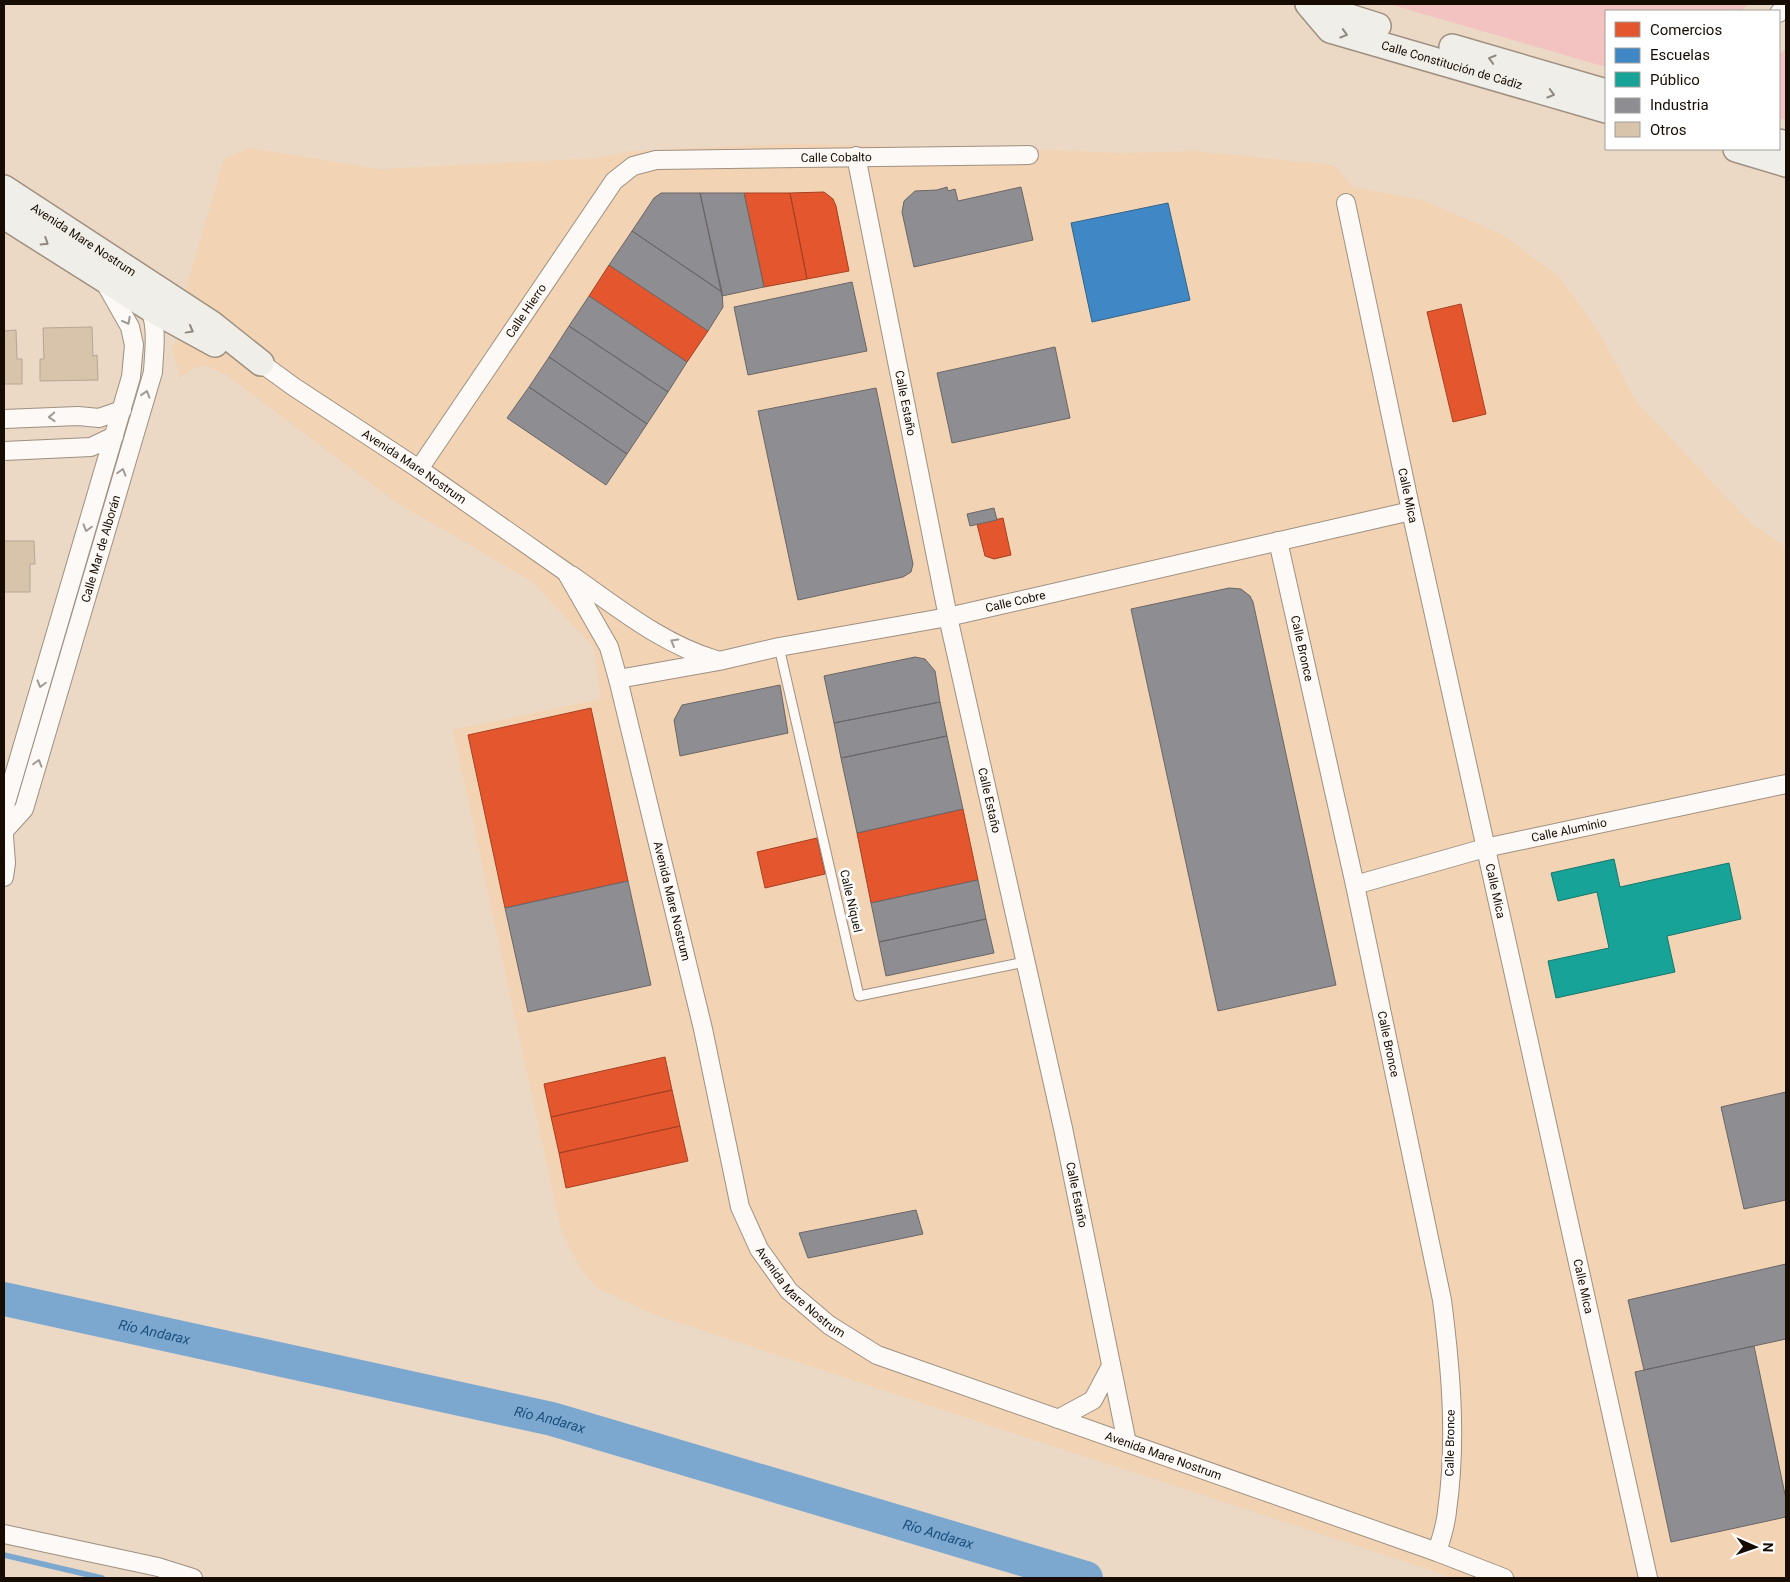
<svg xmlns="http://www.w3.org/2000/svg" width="1790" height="1582" font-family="Roboto,sans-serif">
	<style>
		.built { fill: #f2d4b4 }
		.green { fill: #f2c3c1 }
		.shops { fill: #e4572e; stroke: #a64021 }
		.schools { fill: #3f88c5; stroke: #33638a }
		.public { fill: #17a398; stroke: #17766b }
		.industry { fill: #8d8d92; stroke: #6a6667 }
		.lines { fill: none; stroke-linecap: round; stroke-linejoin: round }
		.stream { stroke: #7ca8d0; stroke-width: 5.5 }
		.river { stroke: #7ca8d0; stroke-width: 34 }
		.building { fill: #d8c3ab; stroke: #b5a697 }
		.lane-casing { stroke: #9f9081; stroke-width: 11 }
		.street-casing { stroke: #9f9081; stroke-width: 20 }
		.secondary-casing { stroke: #9f9081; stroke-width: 28 }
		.lane { stroke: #fcf9f6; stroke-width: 9 }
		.street { stroke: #fcf9f6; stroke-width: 18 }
		.secondary { stroke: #efeee8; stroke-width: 25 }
		.oneway { stroke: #8e8880 }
		.oneway2 { stroke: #a09a94 }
		.labels { text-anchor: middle; stroke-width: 5; stroke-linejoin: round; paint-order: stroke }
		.street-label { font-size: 12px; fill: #170c02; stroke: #fff }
		.water-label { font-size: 14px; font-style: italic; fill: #1c4f7b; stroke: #fff }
	</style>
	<rect width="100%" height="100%" fill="#ebd8c5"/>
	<path class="built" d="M 789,144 L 995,148 L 1123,153 L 1194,151 L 1334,165 L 1353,187 L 1422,200 L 1503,235 L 1559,277 L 1597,329 L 1637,403 L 1751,523 L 1786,548 L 1786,1578 L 1454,1578 L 652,1314 L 597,1288 L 581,1269 L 561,1230 L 453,730 L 601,699 L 594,648 L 533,582 L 394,501 L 226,375 L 205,365 L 192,369 L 180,378 L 172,347 L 202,302 L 185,292 L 224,159 L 249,148 L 379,169 L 599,158 L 631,151 Z"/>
	<path class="green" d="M 1389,4 L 1749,4 L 1741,11 L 1606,11 L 1606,67 Z
		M 1786,48 L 1786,120 L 1779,118 L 1779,55 Z"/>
	<path class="shops" d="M 824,192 L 833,199 L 836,206 L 849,271 L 807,279 L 790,193 Z
		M 744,193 L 790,193 L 807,279 L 764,287 Z
		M 609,265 L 708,331 L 687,362 L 589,296 Z
		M 1461,304 L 1486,414 L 1453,422 L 1427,312 Z
		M 1003,518 L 1011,555 L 994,559 L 985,556 L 977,524 Z
		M 591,708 L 628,881 L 505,908 L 468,735 Z
		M 963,809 L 978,880 L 871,903 L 857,833 Z
		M 817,838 L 825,874 L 765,888 L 757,852 Z
		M 665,1057 L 672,1090 L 551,1117 L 544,1084 Z
		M 672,1090 L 680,1126 L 559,1153 L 551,1117 Z
		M 680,1126 L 688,1161 L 566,1188 L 559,1153 Z"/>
	<path class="schools" d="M 1168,203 L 1190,300 L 1092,322 L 1071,223 Z"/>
	<path class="public" d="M 1614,859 L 1620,887 L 1729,863 L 1741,919 L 1667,936 L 1675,972 L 1556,998 L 1548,961 L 1609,948 L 1597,892 L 1558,901 L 1551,873 Z"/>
	<path class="industry" d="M 947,187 L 948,191 L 955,189 L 958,201 L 1021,187 L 1033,240 L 914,267 L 902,212 L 904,201 L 915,191 L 937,190 Z
		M 661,193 L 700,193 L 722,292 L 632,231 L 654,198 Z
		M 700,193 L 744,193 L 764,287 L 722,296 Z
		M 632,231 L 722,292 L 723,307 L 708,331 L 609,265 Z
		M 852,282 L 867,351 L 748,375 L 734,307 Z
		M 589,296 L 687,362 L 668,392 L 569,326 Z
		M 569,326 L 668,392 L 647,424 L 549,357 Z
		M 1055,347 L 1070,418 L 952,443 L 937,373 Z
		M 549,357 L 647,424 L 627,454 L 529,387 Z
		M 529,387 L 627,454 L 606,485 L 507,418 Z
		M 876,388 L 913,564 L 911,572 L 903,577 L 798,600 L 758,411 Z
		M 994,508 L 997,520 L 970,526 L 967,514 Z
		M 1229,588 L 1241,589 L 1250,596 L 1253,602 L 1336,985 L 1218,1011 L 1131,609 Z
		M 915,657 L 925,659 L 935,671 L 940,702 L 834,723 L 824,676 Z
		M 780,685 L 788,733 L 680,756 L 674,720 L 682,705 Z
		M 940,702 L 947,736 L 841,758 L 834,723 Z
		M 947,736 L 963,809 L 857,833 L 841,758 Z
		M 978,880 L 986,919 L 879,942 L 871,903 Z
		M 628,881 L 651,985 L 528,1012 L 505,908 Z
		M 986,919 L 994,953 L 886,976 L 879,942 Z
		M 1786,1092 L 1786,1200 L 1744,1209 L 1721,1107 Z
		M 916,1210 L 923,1234 L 833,1253 L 808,1258 L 799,1233 Z
		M 1786,1264 L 1786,1339 L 1644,1370 L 1628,1300 Z
		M 1754,1346 L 1786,1499 L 1786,1517 L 1671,1542 L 1635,1372 Z"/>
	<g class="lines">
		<path class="stream" d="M 4,1555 L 102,1578"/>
		<path class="river" id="s1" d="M 4,1299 L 552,1419 L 1086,1578"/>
	</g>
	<path class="building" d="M 92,327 L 93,356 L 97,355 L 98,380 L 40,381 L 40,359 L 44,359 L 43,328 Z
		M 16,330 L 17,359 L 22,359 L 22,384 L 4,384 L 4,331 Z
		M 4,541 L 34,541 L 35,564 L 30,564 L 30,592 L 4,592 Z"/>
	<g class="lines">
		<g class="lane-casing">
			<path id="lane" d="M 779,647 L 859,996 L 1025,962"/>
		</g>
		<g class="street-casing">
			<g id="street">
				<path d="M 1779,13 L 1786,6"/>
				<path id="s2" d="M 856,156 L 948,617 L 1063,1128 L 1127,1443"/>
				<path id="s3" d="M 1346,203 L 1411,511 L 1648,1578"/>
				<path id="s4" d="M 261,363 L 294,387 L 419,469 L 566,572 L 609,647 L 618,679 L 703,1029 L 740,1207 L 759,1249 L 789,1291 L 829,1325 L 877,1355 L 1437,1552 L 1504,1578"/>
				<path d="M 4,419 L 78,416 L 99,418 L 122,410"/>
				<path d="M 4,451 L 91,447 L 114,436"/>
				<path id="s5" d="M 419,469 L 614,181 L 633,166 L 656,160 L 1029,155"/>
				<path id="s6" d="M 1278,541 L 1355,885 L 1442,1300 C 1451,1370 1457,1441 1447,1511 C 1446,1525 1441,1539 1437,1552"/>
				<path d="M 571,575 C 617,607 662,644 716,660"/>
				<path id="s7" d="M 618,679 L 719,661 L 779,647 L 948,617 L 1411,511"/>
				<path d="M 4,822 L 5,806 L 131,377 L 134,345 L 130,327 L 104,281"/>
				<path id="s8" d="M 4,831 L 24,809 L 153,372 C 154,350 159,321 146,302"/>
				<path d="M 4,836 L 6,863 L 4,877"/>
				<path id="s9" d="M 1355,885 L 1485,848 L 1786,784"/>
				<path d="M 1058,1419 L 1093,1400 L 1111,1366"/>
				<path d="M 4,1534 L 158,1567 L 193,1578"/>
			</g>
		</g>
		<g class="secondary-casing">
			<g id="secondary">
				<path id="s10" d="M 1308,4 L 1330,30 L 1606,110"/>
				<path d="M 1334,4 L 1343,15 L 1378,26"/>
				<path d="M 1452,47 L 1606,92"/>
				<path d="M 1779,142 L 1786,144"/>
				<path d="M 1736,149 L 1786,164"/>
				<path id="s11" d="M 4,188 L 212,324 L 261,363"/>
				<path d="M 4,216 L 151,309 L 215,344"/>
			</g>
		</g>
		<use href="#lane" class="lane"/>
		<use href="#street" class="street"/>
		<use href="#secondary" class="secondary"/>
	</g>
	<defs><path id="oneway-chevron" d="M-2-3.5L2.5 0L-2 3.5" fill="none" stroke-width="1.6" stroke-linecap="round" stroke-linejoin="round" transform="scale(1.25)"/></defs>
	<g class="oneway">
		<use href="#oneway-chevron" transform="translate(1344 34) rotate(16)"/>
		<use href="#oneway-chevron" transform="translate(1492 59) rotate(-164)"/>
		<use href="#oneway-chevron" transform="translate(1551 94) rotate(16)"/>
		<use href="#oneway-chevron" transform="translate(45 242) rotate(32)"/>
		<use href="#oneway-chevron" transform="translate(190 330) rotate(29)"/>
	</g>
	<g class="oneway2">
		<use href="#oneway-chevron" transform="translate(127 321) rotate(62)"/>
		<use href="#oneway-chevron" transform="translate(146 394) rotate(-73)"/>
		<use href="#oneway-chevron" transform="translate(52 417) rotate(178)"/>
		<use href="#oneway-chevron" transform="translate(122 472) rotate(-74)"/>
		<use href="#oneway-chevron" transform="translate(87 528) rotate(106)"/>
		<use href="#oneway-chevron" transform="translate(674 642) rotate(-150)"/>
		<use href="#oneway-chevron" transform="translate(41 684) rotate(106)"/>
		<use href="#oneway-chevron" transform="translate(38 763) rotate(-74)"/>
	</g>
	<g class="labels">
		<g class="street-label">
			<text dy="4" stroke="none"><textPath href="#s10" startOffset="161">Calle Constitución de Cádiz</textPath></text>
			<text dy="4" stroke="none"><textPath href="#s5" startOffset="576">Calle Cobalto</textPath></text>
			<text dy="4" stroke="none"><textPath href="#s11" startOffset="95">Avenida Mare Nostrum</textPath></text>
			<text dy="4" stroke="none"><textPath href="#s5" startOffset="191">Calle Hierro</textPath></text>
			<text dy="4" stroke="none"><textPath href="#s2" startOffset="252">Calle Estaño</textPath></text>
			<text dy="4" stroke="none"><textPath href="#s4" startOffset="185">Avenida Mare Nostrum</textPath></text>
			<text dy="4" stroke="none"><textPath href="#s3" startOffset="299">Calle Mica</textPath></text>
			<text dy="4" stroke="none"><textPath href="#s8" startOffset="301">Calle Mar de Alborán</textPath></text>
			<text dy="4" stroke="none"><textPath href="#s7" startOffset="405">Calle Cobre</textPath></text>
			<text dy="4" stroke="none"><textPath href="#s6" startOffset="110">Calle Bronce</textPath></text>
			<text dy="4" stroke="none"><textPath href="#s2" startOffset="658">Calle Estaño</textPath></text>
			<text dy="4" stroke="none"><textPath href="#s9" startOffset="221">Calle Aluminio</textPath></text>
			<text dy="4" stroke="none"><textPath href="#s3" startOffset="704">Calle Mica</textPath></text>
			<text dy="4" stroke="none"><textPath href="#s4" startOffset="718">Avenida Mare Nostrum</textPath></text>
			<text transform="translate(851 901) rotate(77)" y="4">Calle Níquel</text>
			<text dy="4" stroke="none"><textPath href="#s6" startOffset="515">Calle Bronce</textPath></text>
			<text dy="4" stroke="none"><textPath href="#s2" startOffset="1062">Calle Estaño</textPath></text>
			<text dy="4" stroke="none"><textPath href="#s3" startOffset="1109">Calle Mica</textPath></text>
			<text dy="4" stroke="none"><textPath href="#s4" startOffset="1138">Avenida Mare Nostrum</textPath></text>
			<text transform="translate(1450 1443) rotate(-89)" y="4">Calle Bronce</text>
			<text dy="4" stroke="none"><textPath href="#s4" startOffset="1542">Avenida Mare Nostrum</textPath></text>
		</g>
		<g class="water-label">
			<text dy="5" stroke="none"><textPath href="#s1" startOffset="154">Río Andarax</textPath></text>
			<text dy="5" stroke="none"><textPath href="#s1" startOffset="559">Río Andarax</textPath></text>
			<text dy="5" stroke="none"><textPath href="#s1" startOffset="964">Río Andarax</textPath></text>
		</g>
	</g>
	<rect width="1790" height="1582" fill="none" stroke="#170c02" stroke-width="10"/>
	<rect x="1605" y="10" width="175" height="140" fill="#ffffff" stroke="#a29e9a"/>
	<rect x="1615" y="22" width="25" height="15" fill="#e4572e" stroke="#a29e9a"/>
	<text x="1650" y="35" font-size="15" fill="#170c02">Comercios</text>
	<rect x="1615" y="48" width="25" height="15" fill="#3f88c5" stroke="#a29e9a"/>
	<text x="1650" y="60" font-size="15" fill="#170c02">Escuelas</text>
	<rect x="1615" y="72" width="25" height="15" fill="#17a398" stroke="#a29e9a"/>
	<text x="1650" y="85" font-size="15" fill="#170c02">Público</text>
	<rect x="1615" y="98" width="25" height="15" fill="#8d8d92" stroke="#a29e9a"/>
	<text x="1650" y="110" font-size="15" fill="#170c02">Industria</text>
	<rect x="1615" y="122" width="25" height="15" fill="#d8c3ab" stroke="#a29e9a"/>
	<text x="1650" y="135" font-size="15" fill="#170c02">Otros</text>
	<g transform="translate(1755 1547) rotate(92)" stroke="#ffffff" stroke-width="4" paint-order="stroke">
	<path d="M0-4L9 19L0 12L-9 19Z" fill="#170c02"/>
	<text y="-8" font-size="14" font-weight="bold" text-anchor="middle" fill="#170c02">N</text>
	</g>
</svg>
